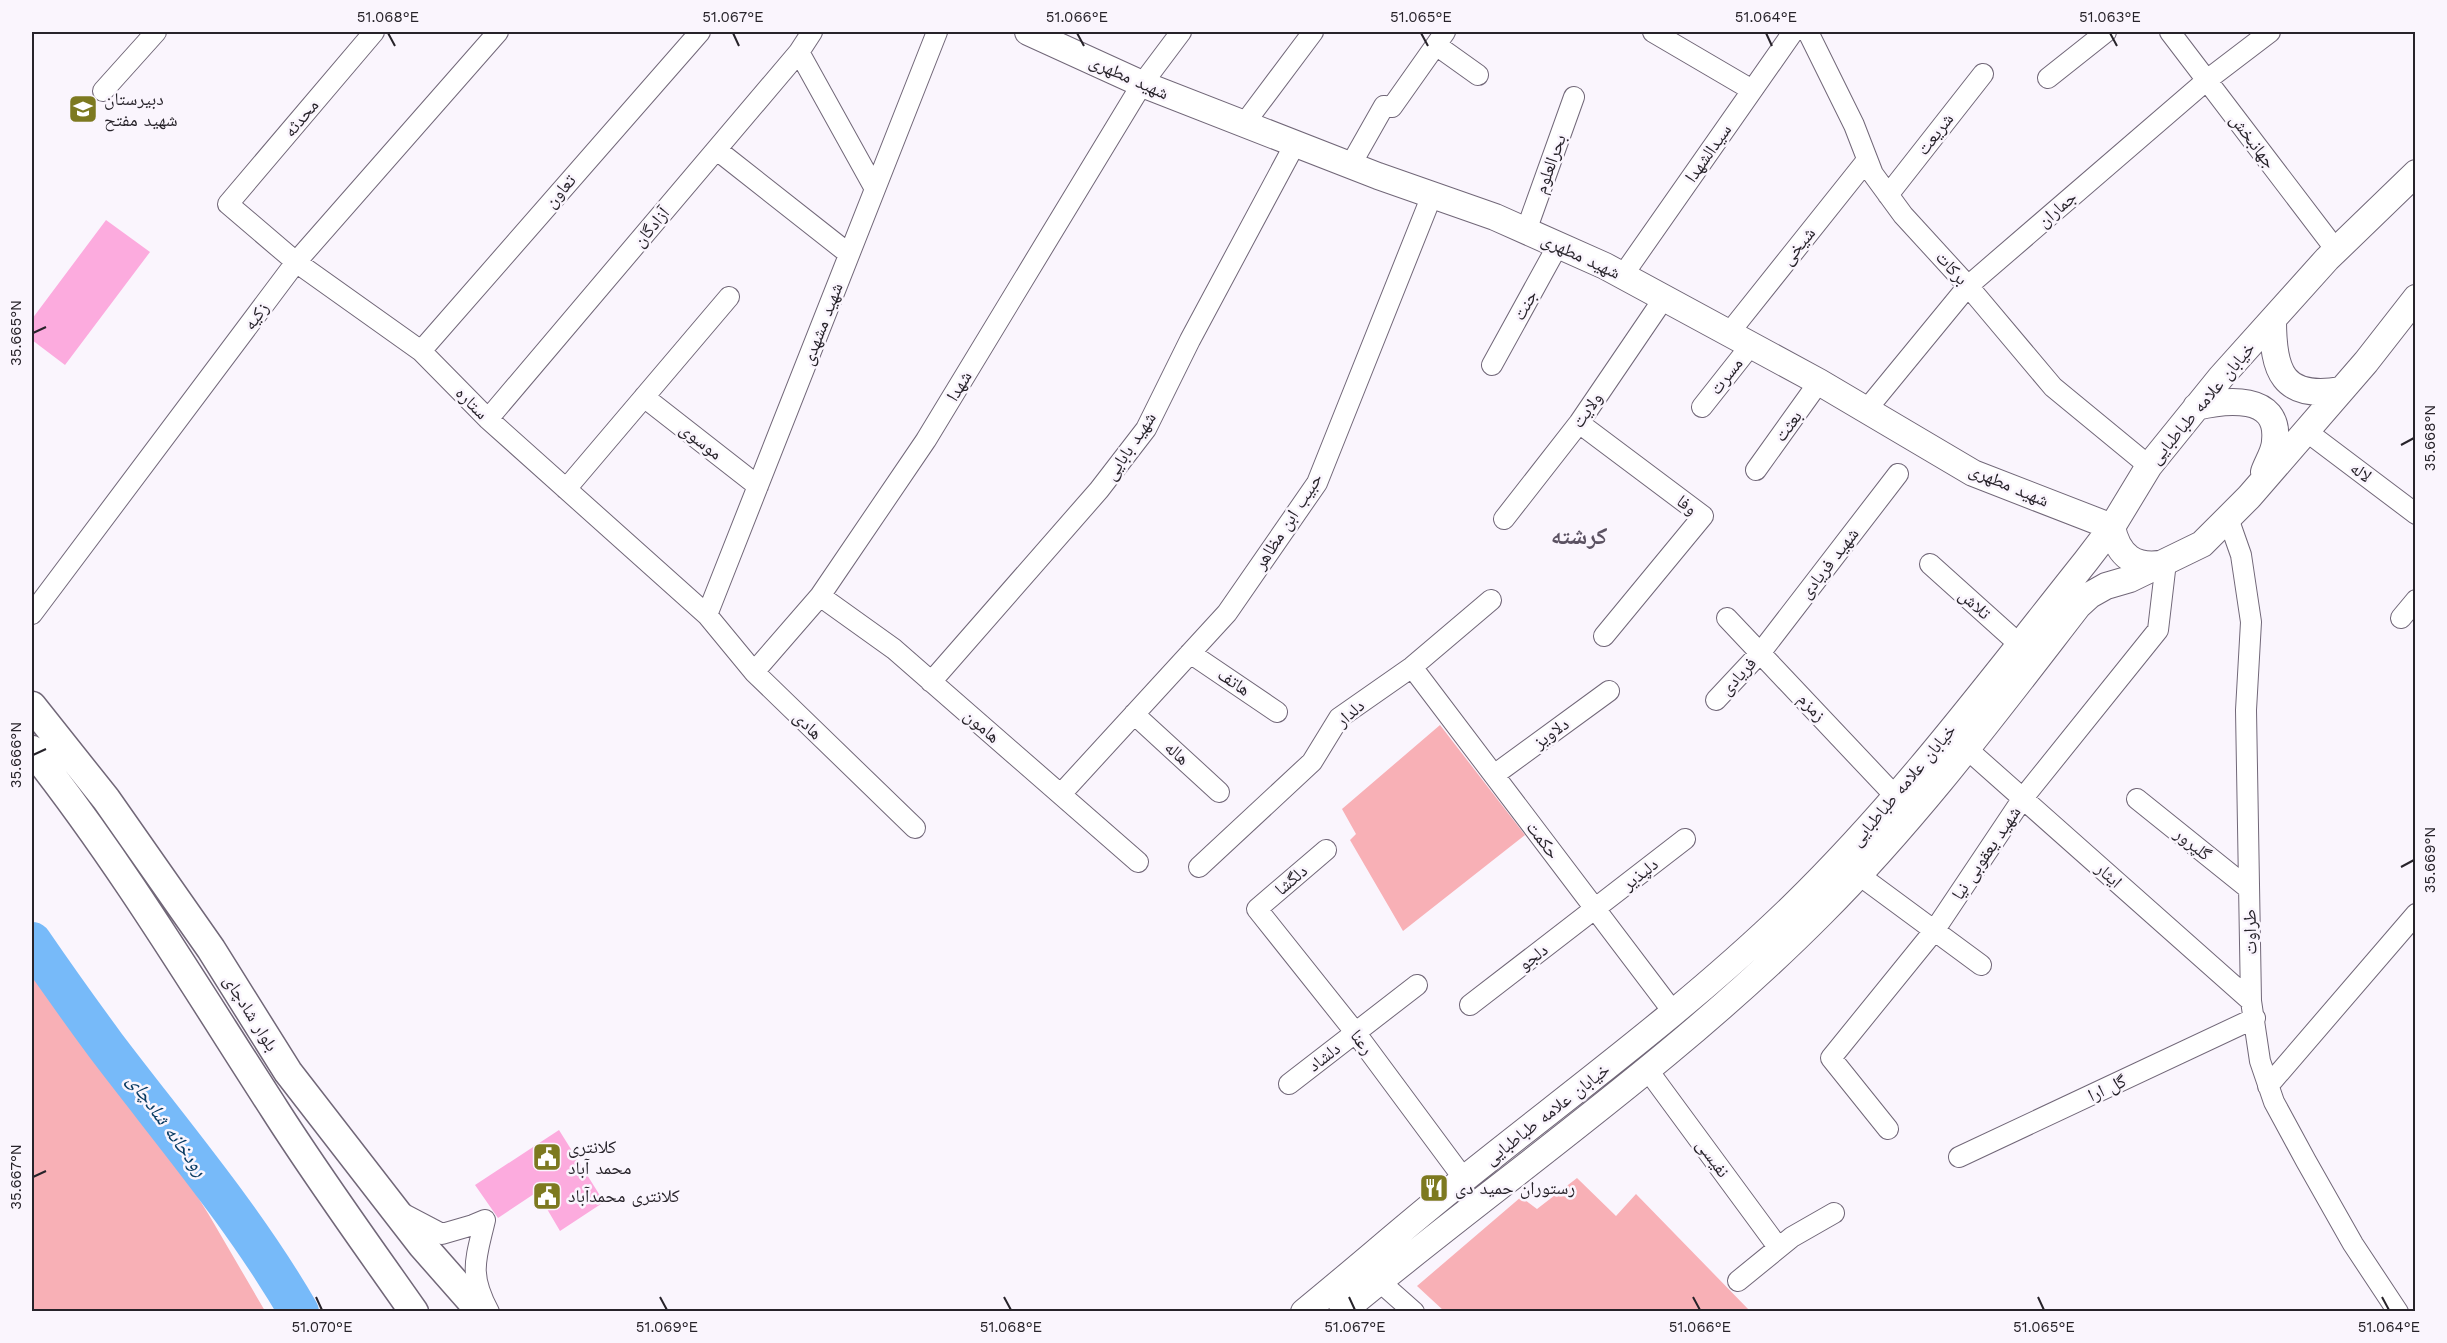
<svg xmlns="http://www.w3.org/2000/svg" width="2447" height="1343" font-family="'Work Sans','Noto Naskh Arabic',sans-serif">
	<style>
		.green { fill: #f8b0b6 }
		.lines { fill: none; stroke-linecap: round; stroke-linejoin: round }
		.river { stroke: #77baf9; stroke-width: 40 }
		.building { fill: #fcabde }
		.minor-casing { stroke: #716778; stroke-width: 22 }
		.tertiary-casing { stroke: #716778; stroke-width: 28 }
		.secondary-casing { stroke: #716778; stroke-width: 31 }
		.minor { stroke: #fff; stroke-width: 20 }
		.tertiary { stroke: #fff; stroke-width: 26 }
		.secondary { stroke: #fff; stroke-width: 28 }
		.ticks { fill: none; stroke: #27232a; stroke-width: 2 }
		.labels { text-anchor: middle; stroke-width: 5; stroke-linejoin: round; paint-order: stroke }
		.street-label { font-size: 18px; fill: #27232a; stroke: #faf5fd }
		.poi-label { font-size: 18px; fill: #27232a; stroke: #faf5fd; text-anchor: start }
		.water-label { font-size: 20px; font-style: italic; fill: #083b63; stroke: #faf5fd }
		.district-label { font-size: 24px; font-weight: bold; fill: #5b5262; stroke: #faf5fd }
		.neatline { fill: none; stroke: #27232a; stroke-width: 2 }
		.ticks-label { font-size: 15px; text-anchor: middle; fill: #27232a }
	</style>
	<rect width="100%" height="100%" fill="#faf5fd"/>
	<path class="green" d="M 1440,725 L 1525,835 L 1403,931 L 1350,840 L 1356,834 L 1342,809 Z
		M 32,968 L 169,1151 L 209,1215 L 265,1311 L 32,1311 Z
		M 1577,1178 L 1616,1216 L 1636,1194 L 1750,1311 L 1444,1311 L 1417,1286 L 1521,1197 L 1537,1209 Z"/>
	<g class="lines">
		<path class="river" d="M 32,942 C 56,977 81,1012 106,1046 C 172,1133 244,1217 299,1312"/>
	</g>
	<path class="building" d="M 106,220 L 150,252 L 65,365 L 32,340 L 32,319 Z
		M 559,1130 L 604,1202 L 560,1231 L 537,1192 L 498,1218 L 475,1185 Z"/>
	<g class="lines">
		<g class="minor-casing">
			<path id="minor" d="M 374,32 L 228,204 L 296,262 L 421,351 L 488,419 L 707,615 L 754,672 L 915,828
				M 1653,32 L 1752,90
				M 1808,32 L 1854,125 L 1873,174 L 1903,215 L 1968,286 L 2053,387 L 2149,466
				M 2170,32 L 2336,250
				M 1436,45 L 1478,75
				M 799,52 L 875,189
				M 2048,78 L 2106,32
				M 103,91 L 156,32
				M 1244,124 L 1313,32
				M 717,150 L 849,254
				M 1350,166 L 1384,106 L 1392,107 L 1445,32
				M 1888,195 L 1983,74
				M 1526,231 L 1574,97
				M 1623,275 L 1793,32
				M 1729,333 L 1867,160
				M 421,351 L 700,32
				M 1492,365 L 1558,245
				M 644,397 L 758,486
				M 1702,407 L 1751,345
				M 1867,409 L 1968,286 L 2207,80 L 2270,32
				M 488,419 L 799,52 L 812,32
				M 1579,423 L 1703,516 L 1604,636
				M 2306,431 L 2416,514
				M 1756,470 L 1819,382
				M 566,489 L 729,297
				M 2228,518 L 2241,555 L 2251,622 L 2246,710 L 2251,1001 L 2260,1061 L 2274,1102 L 2306,1161 L 2353,1244 L 2398,1312
				M 1504,519 L 1579,423 L 1664,298
				M 1930,564 L 2019,644
				M 820,596 L 894,649 L 1138,862
				M 32,614 L 296,262 L 498,32
				M 707,615 L 937,32
				M 1727,618 L 1896,797
				M 2401,618 L 2416,600
				M 1190,653 L 1277,712
				M 1412,667 L 1674,1013
				M 754,672 L 820,596 L 926,440 L 1142,84 L 1181,32
				M 931,682 L 1099,490 L 1146,429 L 1190,340 L 1295,144
				M 1716,700 L 1761,652 L 1898,474
				M 1134,714 L 1219,792
				M 1967,749 L 2251,1001
				M 1494,775 L 1609,691
				M 1061,794 L 1227,613 L 1317,483 L 1432,195
				M 2137,799 L 2249,889
				M 1326,850 L 1257,909 L 1355,1032 L 1464,1179
				M 1199,867 L 1312,762 L 1339,718 L 1412,667 L 1491,600
				M 1859,875 L 1981,965
				M 1470,1005 L 1685,839
				M 1647,1069 L 1778,1247
				M 1289,1084 L 1417,985
				M 2268,1086 L 2416,914
				M 1888,1129 L 1831,1058 L 1934,931 L 2023,798 L 2158,630 L 2166,562
				M 1959,1157 L 2255,1018
				M 402,1213 L 442,1234 L 473,1225 L 485,1220 C 476,1259 468,1273 489,1312
				M 1379,1281 L 1414,1312
				M 1738,1281 L 1792,1237 L 1834,1213"/>
		</g>
		<g class="tertiary-casing">
			<path id="tertiary" d="M 1028,32 L 1142,84 L 1378,176 L 1495,217 L 1605,266 L 1819,382 L 1973,473 L 2112,527 C 2118,556 2135,569 2165,563
				M 2273,320 C 2273,371 2282,400 2341,390
				M 2196,407 C 2225,400 2280,393 2275,441 C 2275,451 2267,463 2264,472
				M 1304,1312 C 1358,1268 1410,1222 1464,1179 C 1575,1090 1690,1006 1792,907 C 1901,801 1992,679 2086,561 L 2112,527 L 2149,466 L 2221,377 L 2327,259 L 2416,173
				M 1342,1312 C 1501,1180 1675,1061 1821,914 C 1916,819 1996,712 2078,606 L 2090,595 L 2106,586 L 2130,579 L 2202,544 L 2249,497 L 2366,362 L 2416,298"/>
		</g>
		<g class="secondary-casing">
			<path id="secondary" d="M 32,706 L 106,799 L 211,949 L 288,1072 L 422,1245 L 481,1312
				M 32,750 C 122,864 196,988 275,1110 C 319,1179 367,1245 414,1312"/>
		</g>
		<use href="#minor" class="minor"/>
		<use href="#tertiary" class="tertiary"/>
		<use href="#secondary" class="secondary"/>
	</g>
	<path class="ticks" d="M 388,33 L 395,46M 733,33 L 739,46M 1077,33 L 1084,46M 1421,33 L 1428,46M 1766,33 L 1772,46M 2110,33 L 2117,46M 33,333 L 46,327M 2401,445 L 2414,438M 33,755 L 46,749M 2401,867 L 2414,860M 33,1177 L 46,1171M 316,1297 L 322,1310M 660,1297 L 667,1310M 1004,1297 L 1011,1310M 1349,1297 L 1355,1310M 1693,1297 L 1700,1310M 2038,1297 L 2044,1310M 2382,1297 L 2389,1310"/>
	<defs>
		<g id="school-square" transform="scale(1.5)"><rect x="-9" y="-9" width="18" height="18" rx="4" fill="#7d7920" stroke="#faf5fd"/><path d="M0-5L7-2L0 1L-7-2ZM-4 1L0 2.5L4 1V4Q0 6-4 4Z" fill="#fff"/></g>
		<g id="civic-square" transform="scale(1.5)"><rect x="-9" y="-9" width="18" height="18" rx="4" fill="#7d7920" stroke="#faf5fd"/><path d="M-.6-6.5H3V-4.5H.6V-3L4-1V1h2V6H-6V1h2V-1L-.6-3ZM-1.2 2.5V6h2.4V2.5Z" fill="#fff"/></g>
		<g id="restaurant-square" transform="scale(1.5)"><rect x="-9" y="-9" width="18" height="18" rx="4" fill="#7d7920" stroke="#faf5fd"/><path d="M-5-6h1v4h1v-4h1v4h1v-4h1v5L-1.5 .5V6h-2V.5L-5-1ZM5-6V6H3V1.5H1.5Q1.5-4 5-6Z" fill="#fff"/></g>
	</defs>
	<g fill-rule="evenodd">
		<use href="#school-square" x="83" y="109"/>
		<use href="#civic-square" x="547" y="1157"/>
		<use href="#restaurant-square" x="1434" y="1188"/>
		<use href="#civic-square" x="547" y="1196"/>
	</g>
	<g class="labels">
		<g class="street-label">
			<text transform="translate(1129 77) rotate(24)" y="6">شهید مطهری</text>
			<text transform="translate(301 118) rotate(-50)" y="6">محدثه</text>
			<text transform="translate(1935 134) rotate(-52)" y="6">شریعت</text>
			<text transform="translate(2253 141) rotate(53)" y="6">جهانبخش</text>
			<text transform="translate(1708 153) rotate(-55)" y="6">سیدالشهدا</text>
			<text transform="translate(1550 164) rotate(-70)" y="6">بحرالعلوم</text>
			<text transform="translate(560 191) rotate(-49)" y="6">تعاون</text>
			<text transform="translate(2057 209) rotate(-41)" y="6">جماران</text>
			<text transform="translate(651 227) rotate(-50)" y="6">آزادگان</text>
			<text transform="translate(1798 246) rotate(-51)" y="6">شیخی</text>
			<text transform="translate(1581 256) rotate(25)" y="6">شهید مطهری</text>
			<text transform="translate(1952 268) rotate(48)" y="6">برکات</text>
			<text transform="translate(1525 305) rotate(-61)" y="6">جنت</text>
			<text transform="translate(256 316) rotate(-53)" y="6">زکیه</text>
			<text transform="translate(822 324) rotate(-69)" y="6">شهید مشهدی</text>
			<text transform="translate(1726 376) rotate(-52)" y="6">مسرت</text>
			<text transform="translate(959 386) rotate(-59)" y="6">شهدا</text>
			<text transform="translate(472 403) rotate(45)" y="6">ستاره</text>
			<text transform="translate(2202 403) rotate(-50)" y="6">خیابان علامه طباطبایی</text>
			<text transform="translate(1587 410) rotate(-55)" y="6">ولایت</text>
			<text transform="translate(1788 426) rotate(-54)" y="6">بعثت</text>
			<text transform="translate(701 441) rotate(38)" y="6">موسوی</text>
			<text transform="translate(1130 446) rotate(-56)" y="6">شهید بابایی</text>
			<text transform="translate(2361 472) rotate(37)" y="6">لاله</text>
			<text transform="translate(2009 485) rotate(23)" y="6">شهید مطهری</text>
			<text transform="translate(1687 505) rotate(39)" y="6">وفا</text>
			<text transform="translate(1288 521) rotate(-57)" y="6">حبیب ابن مظاهر</text>
			<text transform="translate(1829 563) rotate(-52)" y="6">شهید فریادی</text>
			<text transform="translate(1975 604) rotate(42)" y="6">تلاش</text>
			<text transform="translate(1738 676) rotate(-47)" y="6">فریادی</text>
			<text transform="translate(1234 682) rotate(34)" y="6">هاتف</text>
			<text transform="translate(1812 707) rotate(47)" y="6">زمزم</text>
			<text transform="translate(1350 713) rotate(-41)" y="6">دلدار</text>
			<text transform="translate(808 725) rotate(44)" y="6">هادی</text>
			<text transform="translate(982 726) rotate(41)" y="6">هامون</text>
			<text transform="translate(1551 733) rotate(-36)" y="6">دلاویز</text>
			<text transform="translate(1177 753) rotate(42)" y="6">هاله</text>
			<text transform="translate(1903 785) rotate(-50)" y="6">خیابان علامه طباطبایی</text>
			<text transform="translate(1543 840) rotate(53)" y="6">حکمت</text>
			<text transform="translate(2193 844) rotate(39)" y="6">گلپرور</text>
			<text transform="translate(1986 853) rotate(-56)" y="6">شهید یعقوبی نیا</text>
			<text transform="translate(1640 874) rotate(-38)" y="6">دلپذیر</text>
			<text transform="translate(2109 875) rotate(42)" y="6">ایثار</text>
			<text transform="translate(1291 880) rotate(-41)" y="6">دلگشا</text>
			<text transform="translate(2250 932) rotate(-91)" y="6">طراوت</text>
			<text transform="translate(1533 957) rotate(-37)" y="6">دلجو</text>
			<text transform="translate(251 1013) rotate(58)" y="6">بلوار شادچای</text>
			<text transform="translate(1362 1042) rotate(53)" y="6">رعنا</text>
			<text transform="translate(1324 1057) rotate(-38)" y="6">دلشاد</text>
			<text transform="translate(2107 1088) rotate(-25)" y="6">گل ارا</text>
			<text transform="translate(1547 1114) rotate(-38)" y="6">خیابان علامه طباطبایی</text>
			<text transform="translate(1713 1158) rotate(54)" y="6">نفیسی</text>
		</g>
		<g class="poi-label">
			<text x="104" y="105">دبیرستان<tspan x="104" dy="21">شهید مفتح</tspan></text>
			<text x="568" y="1153">کلانتری<tspan x="568" dy="21">محمد آباد</tspan></text>
			<text x="1455" y="1194">رستوران حمید دی</text>
			<text x="568" y="1202">کلانتری محمدآباد</text>
		</g>
		<g class="water-label">
			<text transform="translate(168 1125) rotate(54)" y="7">رودخانه شادچای</text>
		</g>
		<g class="district-label">
			<text x="1579" y="544">کرشته</text>
		</g>
	</g>
	<rect width="2447" height="1343" fill="none" stroke="#faf5fd" stroke-width="66"/>
	<rect x="33" y="33" width="2381" height="1277" class="neatline"/>
	<g class="ticks-label">
		<text x="388" y="22">51.068°E</text>
		<text x="733" y="22">51.067°E</text>
		<text x="1077" y="22">51.066°E</text>
		<text x="1421" y="22">51.065°E</text>
		<text x="1766" y="22">51.064°E</text>
		<text x="2110" y="22">51.063°E</text>
		<text transform="translate(16 333) rotate(-90)" y="5">35.665°N</text>
		<text transform="translate(2430 438) rotate(-90)" y="5">35.668°N</text>
		<text transform="translate(16 755) rotate(-90)" y="5">35.666°N</text>
		<text transform="translate(2430 860) rotate(-90)" y="5">35.669°N</text>
		<text transform="translate(16 1177) rotate(-90)" y="5">35.667°N</text>
		<text x="322" y="1332">51.070°E</text>
		<text x="667" y="1332">51.069°E</text>
		<text x="1011" y="1332">51.068°E</text>
		<text x="1355" y="1332">51.067°E</text>
		<text x="1700" y="1332">51.066°E</text>
		<text x="2044" y="1332">51.065°E</text>
		<text x="2389" y="1332">51.064°E</text>
	</g>
</svg>
